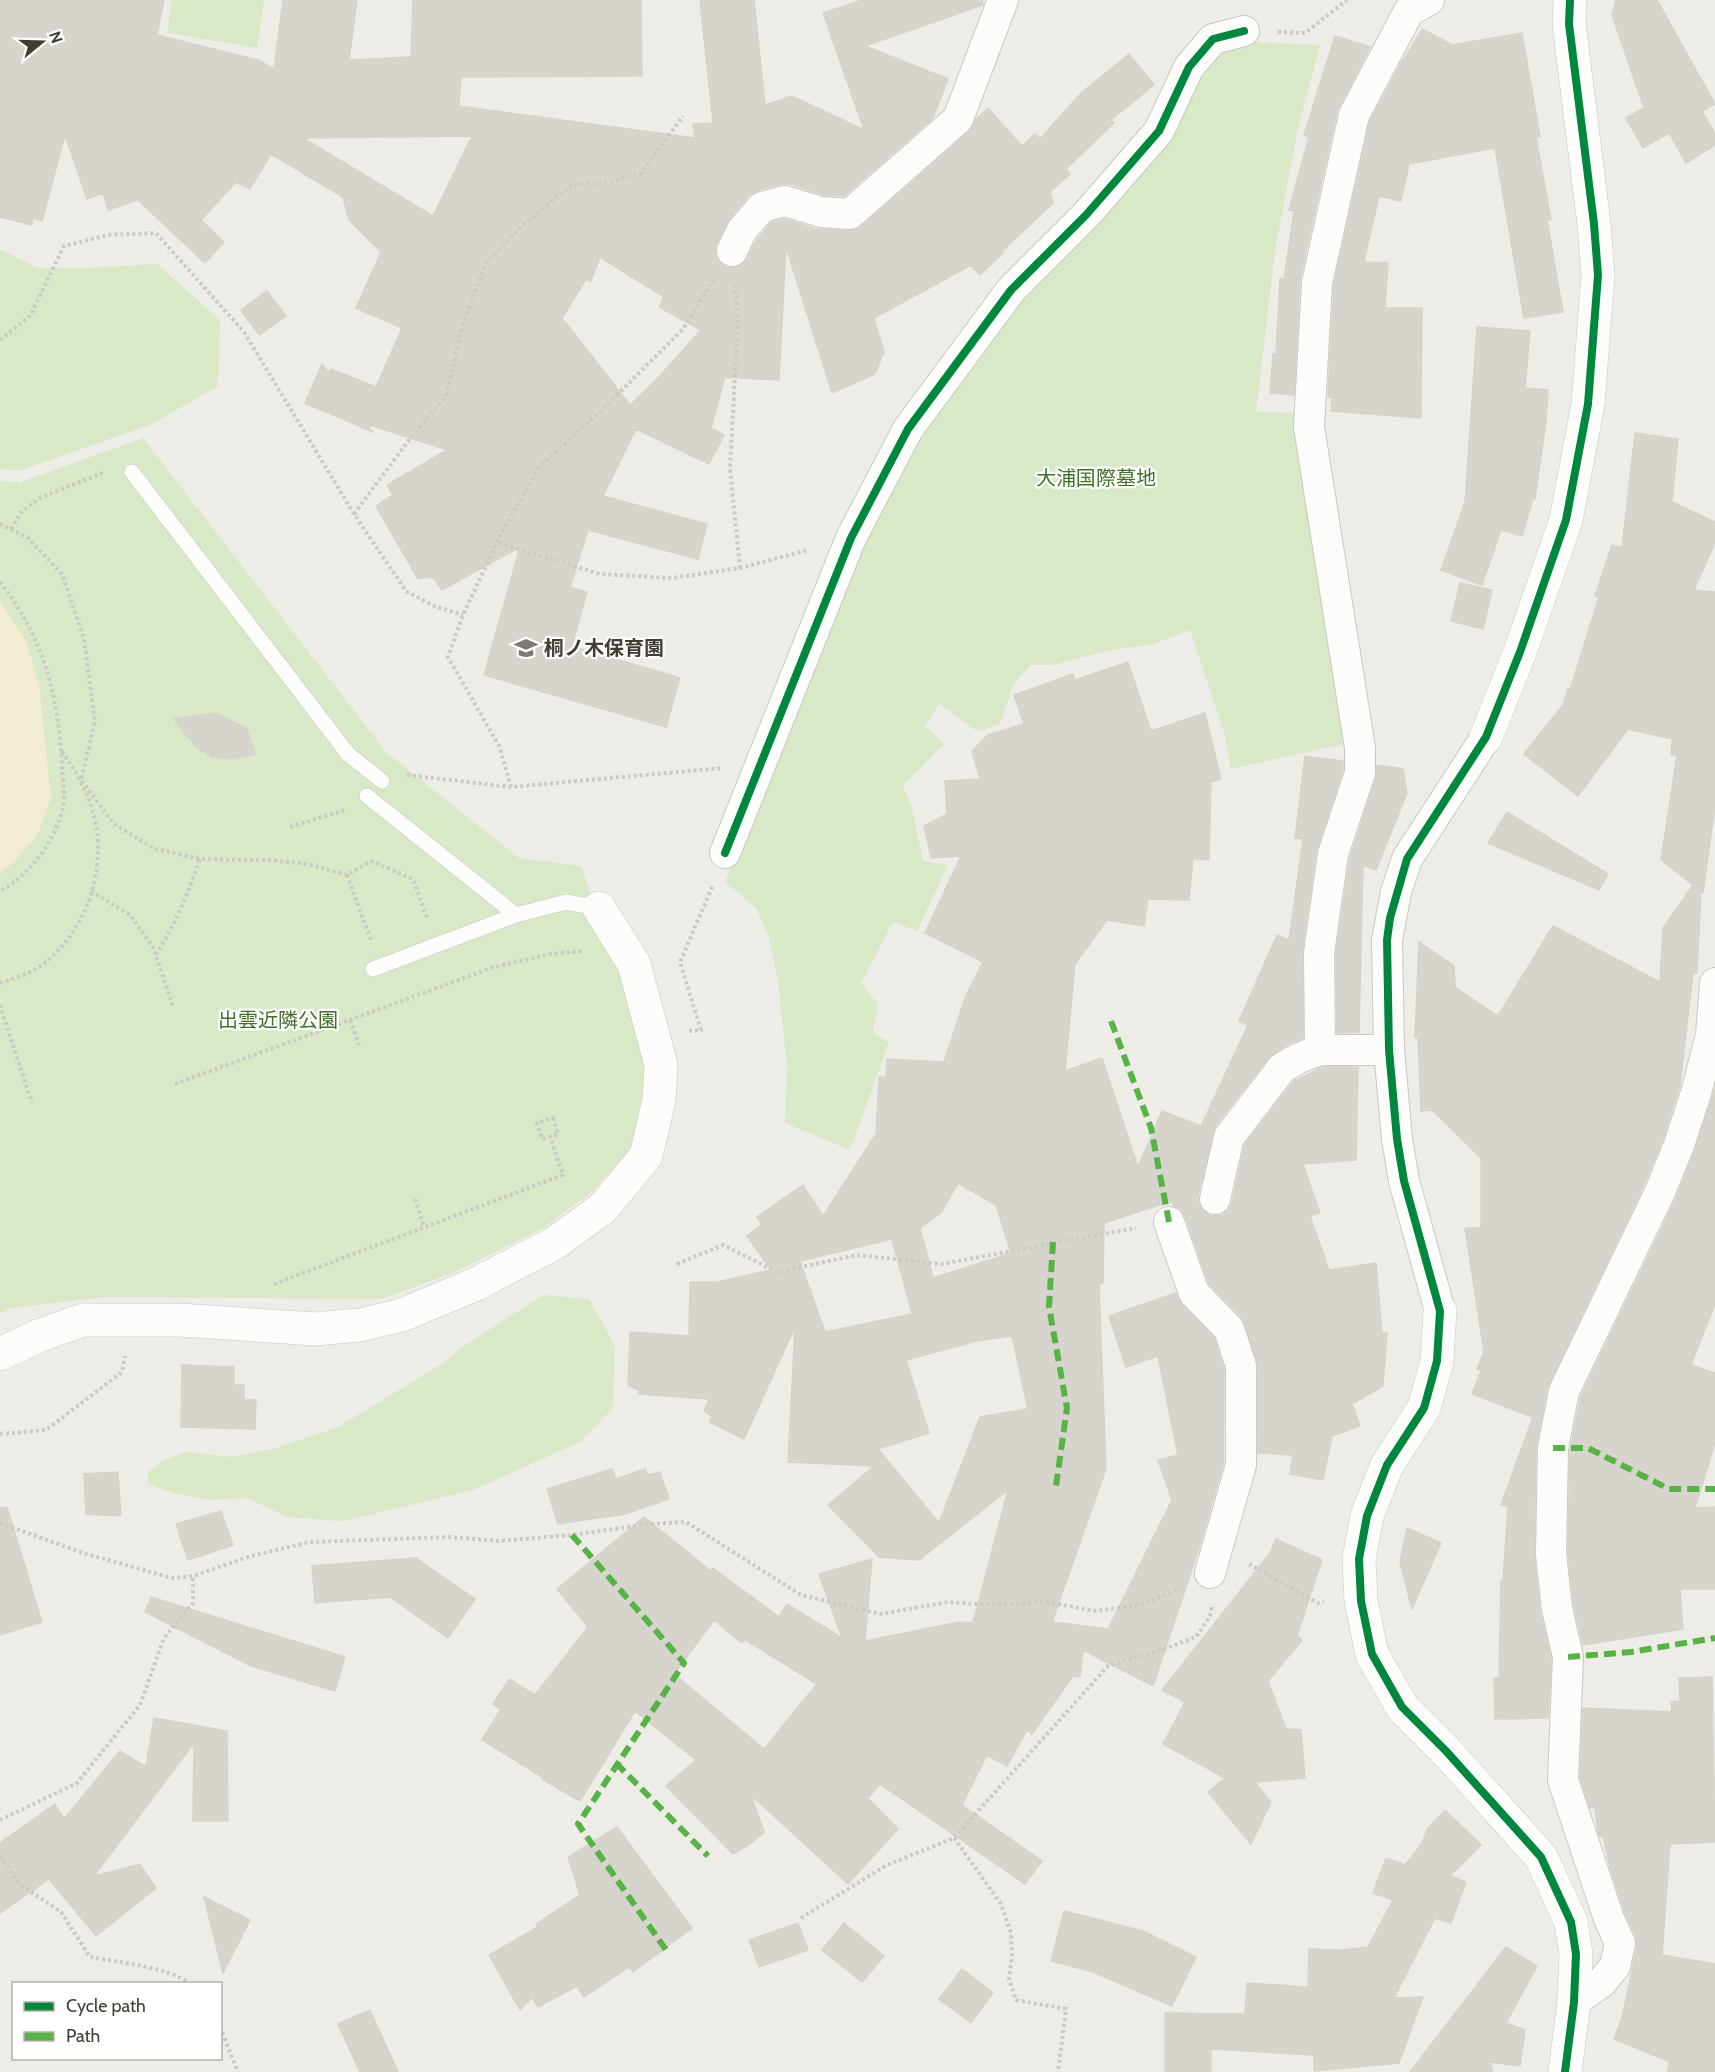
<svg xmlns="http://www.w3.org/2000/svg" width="1715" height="2072" font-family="Cabin,'Noto Sans JP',sans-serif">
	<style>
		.green { fill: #d9e8c6 }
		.sand { fill: #f2edd0 }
		.building { fill: #d7d4ce; stroke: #d6d3cc; stroke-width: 1.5; fill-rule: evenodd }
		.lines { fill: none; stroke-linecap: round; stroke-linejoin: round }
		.service-casing { stroke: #cac8c2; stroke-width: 16 }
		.minor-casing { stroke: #cac8c2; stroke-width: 32 }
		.tertiary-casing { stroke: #cac8c2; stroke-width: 34 }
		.path { stroke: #cccac5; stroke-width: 4; stroke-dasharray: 3 3; stroke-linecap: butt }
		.service { stroke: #fcfcfb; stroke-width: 15 }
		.minor { stroke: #fcfcfb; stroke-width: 30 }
		.tertiary { stroke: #fcfcfb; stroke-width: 33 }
		.quiet { stroke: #57b346; stroke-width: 6; stroke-dasharray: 12 6; stroke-linecap: butt }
		.cycleway-casing { stroke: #fff; stroke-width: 11 }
		.cycleway { stroke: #00873e; stroke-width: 8 }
		.labels { text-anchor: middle; stroke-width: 4.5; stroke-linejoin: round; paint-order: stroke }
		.park-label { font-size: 20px; fill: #417129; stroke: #fff }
		.poi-label { font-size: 20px; font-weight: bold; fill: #423d33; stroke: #fff; text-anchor: start }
	</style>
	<rect width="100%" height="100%" fill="#eeece6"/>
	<path class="green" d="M 172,0 L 264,0 L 257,48 L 167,33 Z
		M 1256,42 L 1320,45 L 1298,128 L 1275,251 L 1256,412 L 1297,413 L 1297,449 L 1348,743 L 1231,769 L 1225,736 L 1190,630 L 1154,644 L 1107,651 L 1053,665 L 1031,665 L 1013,685 L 1000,724 L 977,731 L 939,704 L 925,726 L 944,744 L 903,786 L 912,808 L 923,861 L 948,865 L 917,931 L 893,922 L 861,983 L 878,1004 L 873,1032 L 889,1043 L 850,1150 L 785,1123 L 787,1067 L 778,980 L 769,938 L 756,908 L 725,882 L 811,658 L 910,440 L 1201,64 L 1227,46 Z
		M 0,249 L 38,268 L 87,268 L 157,264 L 220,320 L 218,386 L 152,424 L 19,471 L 0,469 Z
		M 143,438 L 386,752 L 519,858 L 581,866 L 643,1041 L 646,1100 L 629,1151 L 593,1191 L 542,1229 L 455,1272 L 382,1299 L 106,1297 L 11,1308 L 0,1314 L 0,481 L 21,482 Z
		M 543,1295 L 589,1299 L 615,1346 L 613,1408 L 580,1442 L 473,1490 L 344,1521 L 287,1517 L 247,1498 L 208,1500 L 173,1493 L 148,1484 L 148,1472 L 162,1461 L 186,1452 L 232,1457 L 272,1449 L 338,1427 L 445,1362 L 461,1348 Z"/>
	<path class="sand" d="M 0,602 L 27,643 L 39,686 L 51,797 L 38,834 L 14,862 L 0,873 Z"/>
	<path class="building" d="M 0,0 L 164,0 L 157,35 L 258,60 L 274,69 L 283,0 L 357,0 L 349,60 L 411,57 L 413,0 L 641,0 L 642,76 L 461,77 L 459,106 L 695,138 L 693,124 L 713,123 L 700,0 L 754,0 L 765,105 L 792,96 L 864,130 L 823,13 L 862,0 L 982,0 L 983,5 L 865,46 L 948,79 L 933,118 L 844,196 L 824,195 L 790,184 L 781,184 L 758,190 L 749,195 L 729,219 L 716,244 L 715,253 L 718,261 L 725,267 L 733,268 L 741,265 L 747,259 L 757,240 L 772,222 L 785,219 L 816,229 L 849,231 L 861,227 L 969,132 L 976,119 L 988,108 L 1022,146 L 1035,134 L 1040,139 L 1081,93 L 1129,54 L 1154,85 L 1111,120 L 1114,123 L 1066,169 L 1070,174 L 1050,192 L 1053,203 L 1002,251 L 1003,253 L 980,275 L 971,265 L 874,318 L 884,352 L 875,374 L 832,393 L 786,247 L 779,380 L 725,377 L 711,428 L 724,435 L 709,464 L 636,429 L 603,496 L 707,524 L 698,559 L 588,530 L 570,587 L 587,592 L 572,646 L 680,678 L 666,727 L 484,675 L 520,547 L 442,590 L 433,577 L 418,579 L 376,506 L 393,495 L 387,485 L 447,450 L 367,424 L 373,432 L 305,403 L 322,364 L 329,373 L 331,369 L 376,387 L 402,328 L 356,308 L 381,252 L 349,220 L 343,197 L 271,154 L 250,189 L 236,182 L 201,220 L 224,242 L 205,263 L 138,200 L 108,210 L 103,193 L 87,199 L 65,135 L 42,221 L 33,218 L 32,225 L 0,217 ZM 472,136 L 433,216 L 303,138 ZM 600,257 L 664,297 L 659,307 L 701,330 L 657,379 L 630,405 L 562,318 L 586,279 L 591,281 Z
		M 1616,0 L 1657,0 L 1715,104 L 1702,111 L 1715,134 L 1715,145 L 1686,163 L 1669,133 L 1643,148 L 1626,118 L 1644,108 L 1612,15 Z
		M 1422,29 L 1452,45 L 1522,33 L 1540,137 L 1536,137 L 1551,220 L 1547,220 L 1563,312 L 1524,318 L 1495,148 L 1409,164 L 1401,201 L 1379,196 L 1364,262 L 1388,263 L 1385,308 L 1422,308 L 1421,418 L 1331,411 L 1332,398 L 1328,397 L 1334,285 L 1370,121 L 1404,58 L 1405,58 Z
		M 1335,36 L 1370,47 L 1337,111 L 1300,279 L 1294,395 L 1270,393 L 1273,354 L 1276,354 L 1280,279 L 1284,279 L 1294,211 L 1289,210 L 1309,137 L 1304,135 Z
		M 267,291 L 286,316 L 259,335 L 241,310 Z
		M 1477,327 L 1530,331 L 1525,388 L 1548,390 L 1546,422 L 1535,499 L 1533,499 L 1522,536 L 1501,530 L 1482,585 L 1441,570 L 1465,502 Z
		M 1635,433 L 1678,439 L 1672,502 L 1715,522 L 1715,543 L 1694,590 L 1715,592 L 1715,806 L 1703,892 L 1701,891 L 1697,973 L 1693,973 L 1680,1085 L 1663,1139 L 1643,1187 L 1547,1388 L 1536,1447 L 1534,1554 L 1540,1611 L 1551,1659 L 1548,1718 L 1495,1719 L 1494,1678 L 1499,1678 L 1501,1580 L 1503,1580 L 1508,1506 L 1501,1505 L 1533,1417 L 1472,1394 L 1481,1371 L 1477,1369 L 1484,1352 L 1465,1228 L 1481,1228 L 1481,1158 L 1432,1110 L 1421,1111 L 1418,1038 L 1415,1037 L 1419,942 L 1454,966 L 1455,987 L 1498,1016 L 1553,926 L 1660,982 L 1663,928 L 1693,885 L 1661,860 L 1677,755 L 1671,755 L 1672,739 L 1628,729 L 1578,796 L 1524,754 L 1563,705 L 1568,689 L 1570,690 L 1599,597 L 1595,596 L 1612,545 L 1622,548 Z
		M 1460,583 L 1492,590 L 1483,629 L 1451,621 Z
		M 1128,662 L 1151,731 L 1205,713 L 1221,779 L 1211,782 L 1209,860 L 1193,859 L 1189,900 L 1148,899 L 1144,926 L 1107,920 L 1075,964 L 1065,1071 L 1102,1058 L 1138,1167 L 1162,1111 L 1201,1126 L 1248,1025 L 1239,1021 L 1277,935 L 1289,940 L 1303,839 L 1295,838 L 1305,756 L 1343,761 L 1343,770 L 1316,852 L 1302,951 L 1303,1038 L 1290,1043 L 1269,1057 L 1215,1126 L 1198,1195 L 1198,1204 L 1203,1211 L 1211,1216 L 1221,1215 L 1228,1210 L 1232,1203 L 1245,1144 L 1294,1081 L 1323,1067 L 1358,1067 L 1356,1160 L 1303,1164 L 1320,1213 L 1310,1216 L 1329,1270 L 1376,1263 L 1382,1334 L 1387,1333 L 1383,1386 L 1352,1404 L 1360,1426 L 1332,1436 L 1323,1480 L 1290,1474 L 1293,1455 L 1258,1453 L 1257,1361 L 1242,1317 L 1209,1284 L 1185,1216 L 1181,1209 L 1174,1206 L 1172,1201 L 1104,1223 L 1103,1283 L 1099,1284 L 1106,1469 L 1052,1622 L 1108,1629 L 1172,1500 L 1158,1460 L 1178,1455 L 1158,1356 L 1126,1367 L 1109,1316 L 1176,1293 L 1182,1305 L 1214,1338 L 1224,1369 L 1223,1465 L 1198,1551 L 1153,1686 L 1083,1650 L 1080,1677 L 1073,1676 L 1032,1734 L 1027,1730 L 1007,1766 L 987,1755 L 962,1805 L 1042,1861 L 1025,1884 L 880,1784 L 868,1798 L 898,1829 L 848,1884 L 751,1795 L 764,1832 L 750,1844 L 733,1854 L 666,1786 L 696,1760 L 635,1711 L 580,1801 L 543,1780 L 544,1778 L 482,1740 L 501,1709 L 493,1704 L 509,1679 L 535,1695 L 588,1627 L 557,1589 L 644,1517 L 711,1571 L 713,1568 L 779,1617 L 787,1604 L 842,1638 L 819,1574 L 872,1559 L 865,1641 L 959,1622 L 973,1623 L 1008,1490 L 919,1560 L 879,1557 L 828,1505 L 874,1466 L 788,1462 L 795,1327 L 744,1439 L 709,1422 L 712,1416 L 704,1411 L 709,1399 L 639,1394 L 639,1390 L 628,1385 L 630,1332 L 689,1336 L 690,1282 L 717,1282 L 771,1270 L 747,1236 L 762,1225 L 757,1217 L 803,1185 L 823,1216 L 876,1134 L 879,1077 L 886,1077 L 887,1059 L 944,1062 L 966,995 L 983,962 L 925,933 L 961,856 L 931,858 L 924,826 L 947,814 L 945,781 L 980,779 L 972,751 L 988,735 L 1024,724 L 1014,695 L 1073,674 L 1075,680 ZM 958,1183 L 996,1205 L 1011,1253 L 933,1278 L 920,1228 L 941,1213 ZM 892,1239 L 912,1314 L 825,1332 L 800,1261 ZM 1012,1336 L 1028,1409 L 980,1417 L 939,1523 L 878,1449 L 929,1433 L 906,1360 L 977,1341 ZM 714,1620 L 742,1643 L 744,1639 L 817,1684 L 764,1749 L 674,1674 Z
		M 215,713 L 247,729 L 255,754 L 235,759 L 212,757 L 196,747 L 174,719 Z
		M 1377,765 L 1403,769 L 1407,793 L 1376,870 L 1363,865 L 1359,1032 L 1337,1033 L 1336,954 L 1350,858 L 1376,778 Z
		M 1507,812 L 1608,874 L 1599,890 L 1488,843 Z
		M 1715,1088 L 1715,1304 L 1691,1365 L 1715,1373 L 1715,1443 L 1695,1508 L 1715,1507 L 1715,1589 L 1680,1589 L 1683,1629 L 1583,1645 L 1574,1606 L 1568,1553 L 1570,1450 L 1581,1396 L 1675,1201 L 1695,1150 Z
		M 182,1365 L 234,1367 L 234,1385 L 244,1385 L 244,1400 L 256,1400 L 255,1429 L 181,1427 Z
		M 612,1469 L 616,1479 L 645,1469 L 647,1475 L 660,1472 L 669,1499 L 625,1514 L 558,1524 L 547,1489 Z
		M 118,1472 L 121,1516 L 86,1514 L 84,1474 Z
		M 7,1507 L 42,1622 L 0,1635 L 0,1508 Z
		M 221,1511 L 233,1545 L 188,1560 L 176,1524 Z
		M 1407,1528 L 1441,1543 L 1412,1609 L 1400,1562 Z
		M 1276,1539 L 1322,1560 L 1297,1636 L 1302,1640 L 1268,1681 L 1286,1729 L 1301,1730 L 1305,1778 L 1255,1782 L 1271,1802 L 1251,1844 L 1208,1792 L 1225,1778 L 1163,1744 L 1185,1702 L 1162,1690 L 1270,1553 Z
		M 416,1558 L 475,1599 L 448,1638 L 390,1597 L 315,1603 L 312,1566 Z
		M 151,1597 L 345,1657 L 335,1691 L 251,1666 L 145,1612 Z
		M 1712,1677 L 1715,1842 L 1670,1844 L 1662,1955 L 1715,1964 L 1715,2072 L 1667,2072 L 1670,2062 L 1614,2039 L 1622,2018 L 1637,1946 L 1636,1936 L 1625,1913 L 1610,1867 L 1603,1835 L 1600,1837 L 1598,1832 L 1595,1808 L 1590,1808 L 1580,1778 L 1583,1708 L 1672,1712 L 1671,1702 L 1680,1701 L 1679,1678 Z
		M 154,1718 L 227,1731 L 228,1821 L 193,1821 L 194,1743 L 94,1876 L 140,1864 L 156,1888 L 96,1936 L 49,1879 L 0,1913 L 0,1843 L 55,1804 L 64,1819 L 120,1751 L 146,1767 Z
		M 1445,1810 L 1481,1845 L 1450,1876 L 1466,1882 L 1451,1923 L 1435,1918 L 1394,1998 L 1423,1997 L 1399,2063 L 1314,2071 L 1314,2055 L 1211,2049 L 1211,2072 L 1165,2072 L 1165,2013 L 1245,2014 L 1247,1983 L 1308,1987 L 1309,1949 L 1342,1950 L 1368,1947 L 1393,1900 L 1373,1893 L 1386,1858 L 1405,1865 L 1421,1845 L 1428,1828 Z
		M 617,1827 L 692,1928 L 633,1972 L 629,1967 L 584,1997 L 577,1986 L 538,2007 L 532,1997 L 520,2010 L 489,1955 L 538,1927 L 536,1924 L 580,1895 L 568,1857 Z
		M 204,1897 L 250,1920 L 223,1973 Z
		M 1064,1911 L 1143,1931 L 1196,1957 L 1172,2006 L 1093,1972 L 1051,1961 Z
		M 798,1923 L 808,1950 L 759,1967 L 749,1940 Z
		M 844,1923 L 884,1956 L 862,1982 L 822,1950 Z
		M 1506,1947 L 1537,1966 L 1506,2023 L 1525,2030 L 1520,2066 L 1490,2062 L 1493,2072 L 1410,2072 Z
		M 962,1969 L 993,1993 L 971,2023 L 939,1999 Z
		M 370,2010 L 398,2072 L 360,2072 L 338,2024 Z"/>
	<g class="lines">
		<g class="service-casing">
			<path id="service" d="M 132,472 L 348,754 L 382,781
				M 367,796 L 516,915 L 566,902 L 599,908
				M 373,969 L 516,915"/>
		</g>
		<g class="minor-casing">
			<path id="minor" d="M 732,251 L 742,230 L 762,207 L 785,201 L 821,212 L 850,214 L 958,119 L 1003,0
				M 725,853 L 851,538 L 908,429 L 1011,290 L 1086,215 L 1159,131 L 1189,67 L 1213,39 L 1244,31
				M 1320,1050 L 1319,953 L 1333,854 L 1360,773 L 1360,748 L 1309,427 L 1317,283 L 1354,115 L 1409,11 L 1429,0
				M 1215,1199 L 1229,1137 L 1282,1068 L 1299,1058 L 1320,1050 L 1389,1050
				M 1169,1222 L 1194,1293 L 1229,1329 L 1241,1366 L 1241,1465 L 1210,1573
				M 1440,1311 L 1404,1181 L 1397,1139 L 1389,1050 L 1387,940 L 1396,892 L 1407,859 L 1486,737
				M 1574,2002 L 1602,1982 L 1615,1966 L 1620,1943 L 1609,1919 L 1563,1780 L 1568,1657 L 1557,1609 L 1551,1554 L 1553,1448 L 1564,1391 L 1659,1194 L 1679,1145 L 1696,1093 L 1711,1035 L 1715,983"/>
		</g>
		<g class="tertiary-casing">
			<path id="tertiary" d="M 1486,737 L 1520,652 L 1566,520 L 1588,404 L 1598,275 L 1594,224 L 1569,24 L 1570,0
				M 1440,1311 L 1437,1361 L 1424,1408 L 1387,1465 L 1367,1516 L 1359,1559 L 1361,1601 L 1372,1654 L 1402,1707 L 1446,1751 L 1541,1857 L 1571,1922 L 1576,1954 L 1574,2002 L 1565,2072
				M 0,1354 L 38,1336 L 83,1320 L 180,1320 L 315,1329 L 360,1325 L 402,1315 L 476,1284 L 555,1243 L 603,1208 L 646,1156 L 659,1100 L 661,1065 L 634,964 L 599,908"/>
		</g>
		<path class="path" d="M 1278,32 L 1305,33 L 1347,0
			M 714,279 L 683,329 L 599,413 L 539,467 L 501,534 L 463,615 L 448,657 L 499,746 L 511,787 L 722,768
			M 735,284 L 738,320 L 730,469 L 740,568
			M 0,340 L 30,316 L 64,246 L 108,235 L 156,233 L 244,332 L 354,514 L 406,591 L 434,606 L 463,615
			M 354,514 L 409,440 L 446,396 L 463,324 L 486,263 L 523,225 L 573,184 L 605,183 L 641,173 L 683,116
			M 0,524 L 27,537 L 62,574 L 84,639 L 95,722 L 81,780 L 114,824 L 155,849 L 200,859 L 268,860 L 307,864 L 347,875 L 371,861 L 413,879 L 428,920
			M 11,529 L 22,511 L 42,497 L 105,472
			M 499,543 L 600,574 L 672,578 L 740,568 L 808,550
			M 0,582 C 44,638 58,695 62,764 C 62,776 65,789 64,801 C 59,836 31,875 0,891
			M 407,775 L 511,787
			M 290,827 L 345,810
			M 347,875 L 371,940
			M 91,891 L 130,915 L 153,947 L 173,1007
			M 156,955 C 175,925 188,893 200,859
			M 0,983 C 11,979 24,976 34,970 C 81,942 106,878 96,825 C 91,797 77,773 61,750
			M 0,1005 L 32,1103
			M 350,1020 L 359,1045
			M 689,1031 L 701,1030 L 680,962 L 713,885
			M 175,1084 L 494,967 L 551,954 L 583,951
			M 553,1118 L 558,1134 L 542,1139 L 537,1123 Z
			M 415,1199 L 424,1227
			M 677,1264 L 723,1245 L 777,1272 L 857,1255 L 942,1264 L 1136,1228
			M 274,1284 L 563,1175 L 550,1136
			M 0,1434 L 46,1430 L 122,1372 L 125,1356
			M 0,1523 L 83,1553 L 172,1578 L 193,1576 L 251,1556 L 310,1542 L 449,1537 L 500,1541 L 572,1535 L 649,1524 L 686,1522 L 801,1595 L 881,1614 L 948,1602 L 990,1605 L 1046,1602 L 1096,1611 L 1145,1604 L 1180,1588
			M 1249,1564 L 1318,1603 L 1324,1602
			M 0,1820 L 77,1783 L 140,1705 L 164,1638 L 193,1603 L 193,1576
			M 954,1838 L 1001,1904 L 1011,1933 L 1012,1956 L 1009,1979 L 1016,2000 L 1066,2009 L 1058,2072
			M 0,1856 L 21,1885 L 61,1912 L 90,1957 C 117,1962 170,1967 190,1984
			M 801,1918 L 887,1865 L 954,1838 L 1108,1666 L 1167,1648 L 1196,1637 L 1210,1616 L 1212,1605
			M 220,2027 L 238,2072"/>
		<use href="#service" class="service"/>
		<use href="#minor" class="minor"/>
		<use href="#tertiary" class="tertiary"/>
		<path class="quiet" d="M 1111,1021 L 1151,1128 L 1169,1222
			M 1053,1242 L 1049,1307 L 1067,1408 L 1056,1486
			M 1553,1448 L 1588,1448 L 1669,1489 L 1715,1489
			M 572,1535 L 684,1663 L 578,1824 L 666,1950
			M 1568,1657 L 1631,1652 L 1715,1638
			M 616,1763 L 708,1856"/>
		<g class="cycleway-casing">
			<path id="cycleway" d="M 725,853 L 851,538 L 908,429 L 1011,290 L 1086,215 L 1159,131 L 1189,67 L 1213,39 L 1244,31
				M 1565,2072 L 1574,2002 L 1576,1954 L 1571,1922 L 1541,1857 L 1446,1751 L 1402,1707 L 1372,1654 L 1361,1601 L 1359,1559 L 1367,1516 L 1387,1465 L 1424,1408 L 1437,1361 L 1440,1311 L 1404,1181 L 1397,1139 L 1389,1050 L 1387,940 L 1390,918 L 1407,859 L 1486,737 L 1520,652 L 1566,520 L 1588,404 L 1598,275 L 1594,224 L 1569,24 L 1570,0"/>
		</g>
		<use href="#cycleway" class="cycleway"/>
	</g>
	<defs>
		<g id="school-bare" transform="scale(1.8)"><path d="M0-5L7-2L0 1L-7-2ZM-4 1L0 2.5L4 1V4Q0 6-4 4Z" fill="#7e7a72" stroke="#fff" stroke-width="2.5" paint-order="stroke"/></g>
	</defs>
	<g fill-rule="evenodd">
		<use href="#school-bare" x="526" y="648"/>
	</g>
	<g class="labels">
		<g class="park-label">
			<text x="1096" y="485">大浦国際墓地</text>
			<text x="278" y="1027">出雲近隣公園</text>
		</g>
		<g class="poi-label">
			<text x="544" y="655">桐ノ木保育園</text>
		</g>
	</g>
	<rect x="12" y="1982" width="210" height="78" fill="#ffffff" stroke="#b3b1ad" stroke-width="1.5"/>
	<rect x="24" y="2002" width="30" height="9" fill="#00873e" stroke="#b3b1ad" stroke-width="1.5"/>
	<text x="66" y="2012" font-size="18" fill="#423d33">Cycle path</text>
	<rect x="24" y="2032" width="30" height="9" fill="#57b346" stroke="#b3b1ad" stroke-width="1.5"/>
	<text x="66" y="2042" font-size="18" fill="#423d33">Path</text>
	<g transform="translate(42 42) rotate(71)" stroke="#ffffff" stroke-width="4.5" paint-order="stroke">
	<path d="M0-4.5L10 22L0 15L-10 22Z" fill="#423d33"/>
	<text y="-9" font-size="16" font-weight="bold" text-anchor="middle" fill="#423d33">N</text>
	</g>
</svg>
